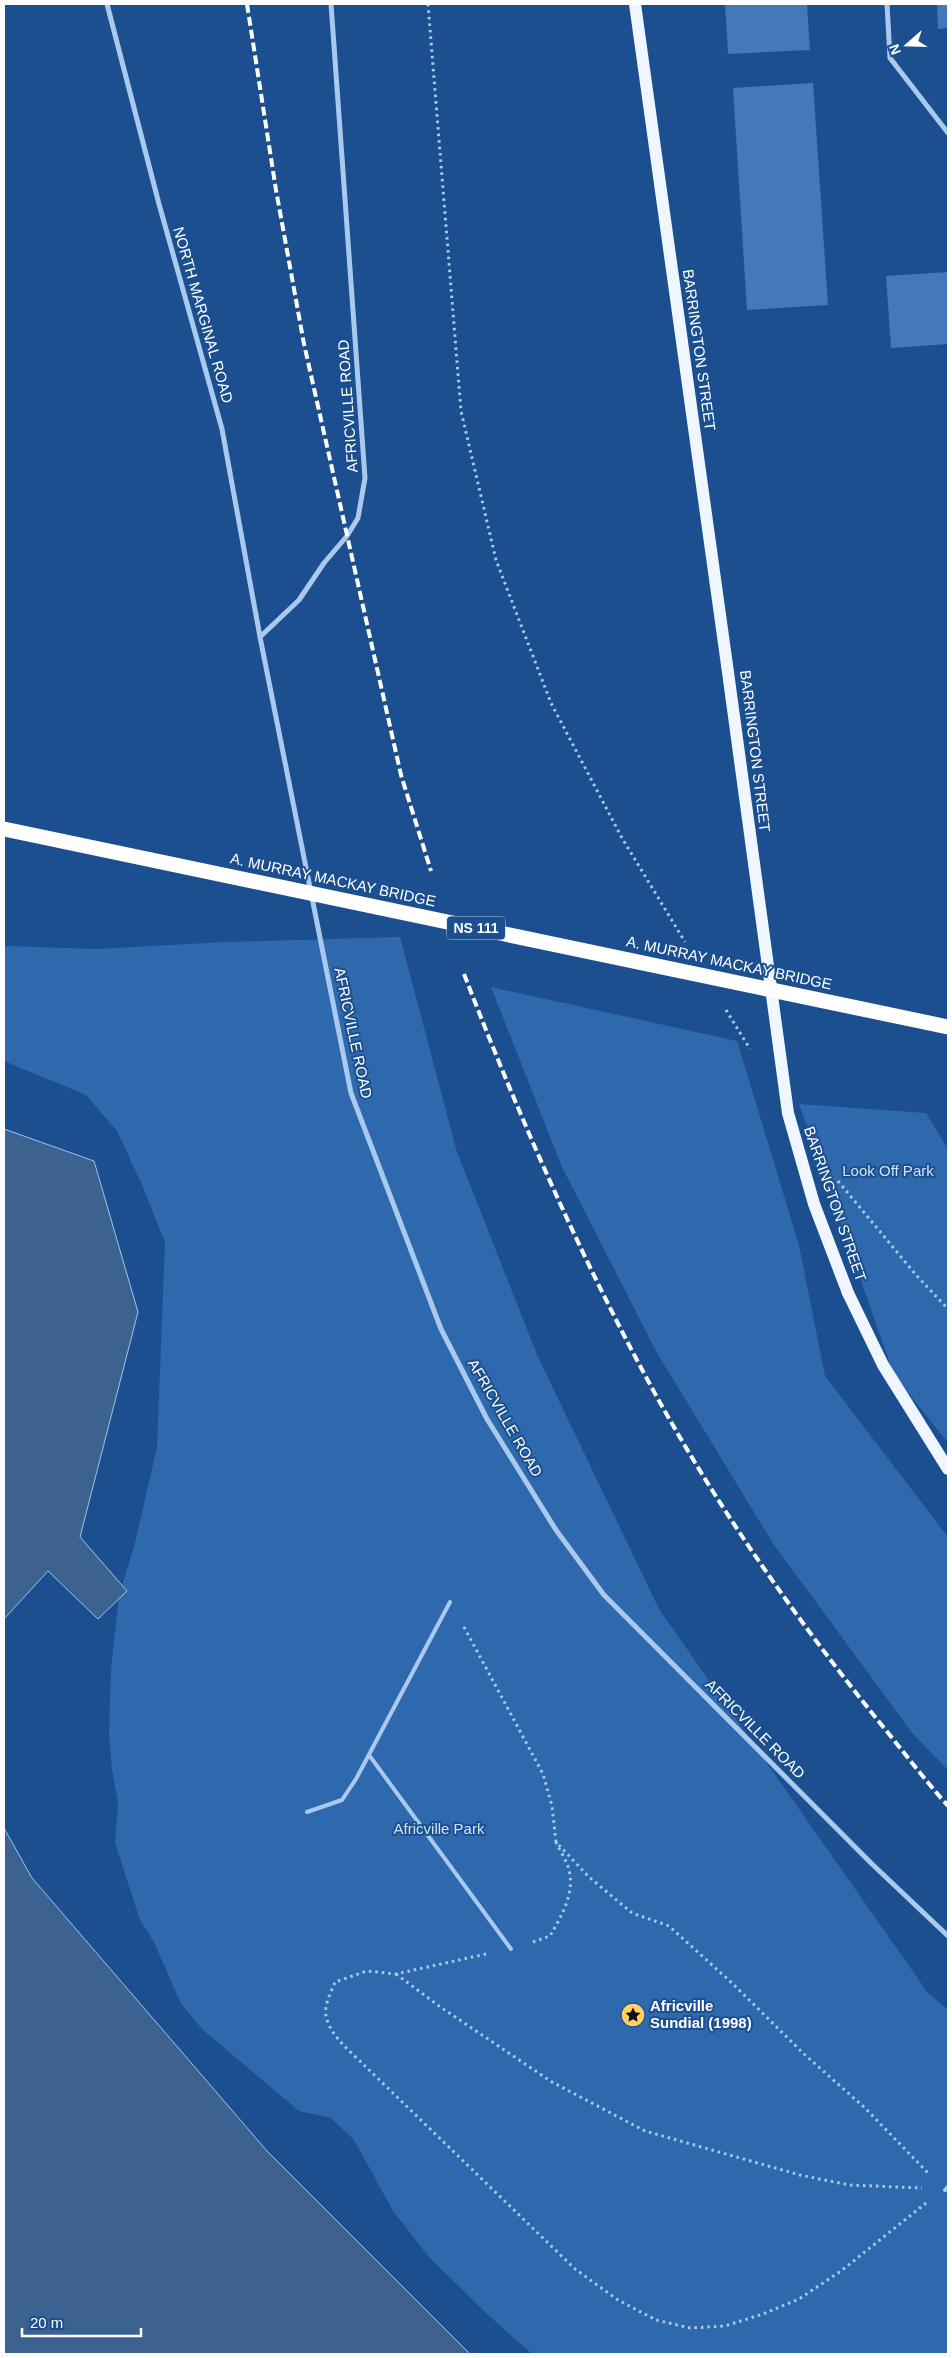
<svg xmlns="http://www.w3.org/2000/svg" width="952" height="2358" font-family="Helvetica,sans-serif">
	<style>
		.green { fill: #2e69ad }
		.water { fill: #3c6290; stroke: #9cc4f0 }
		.building { fill: #4478b7 }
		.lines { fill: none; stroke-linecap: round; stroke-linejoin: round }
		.path { stroke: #a9c9ee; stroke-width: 3; stroke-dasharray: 2.5 4; stroke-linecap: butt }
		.service { stroke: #a9c9ee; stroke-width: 4 }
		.minor { stroke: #a9c9ee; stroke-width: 5 }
		.primary { stroke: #f0f6ff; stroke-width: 12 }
		.rail { stroke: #fff; stroke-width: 4; stroke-dasharray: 9 4; stroke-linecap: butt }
		.primary-bridge { stroke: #f0f6ff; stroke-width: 12 }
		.motorway-bridge { stroke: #fff; stroke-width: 15 }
		.labels { text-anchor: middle; stroke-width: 4; stroke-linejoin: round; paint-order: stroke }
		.shield { fill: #1b4f8f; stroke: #bbcadd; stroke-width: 1 }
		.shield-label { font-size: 14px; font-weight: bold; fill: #fff }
		.street-label { font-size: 15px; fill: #fff; stroke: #1b4f8f }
		.park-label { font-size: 15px; fill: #cfe3fa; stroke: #1b4f8f }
		.poi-label { font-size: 15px; font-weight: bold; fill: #fff; stroke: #1b4f8f; text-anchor: start }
	</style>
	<rect width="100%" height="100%" fill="#1b4f8f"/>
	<path class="green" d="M 400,937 L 457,1152 L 538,1357 L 659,1609 L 928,1993 L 948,2010 L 948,2354 L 532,2354 L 486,2313 L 429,2257 L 393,2211 L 354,2140 L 331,2118 L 299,2111 L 203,2030 L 181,2004 L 154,1942 L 140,1920 L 115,1843 L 118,1802 L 112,1770 L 109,1734 L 111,1670 L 119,1595 L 135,1543 L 157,1447 L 165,1242 L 142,1185 L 117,1131 L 86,1095 L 4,1061 L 4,946 L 97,949 L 226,942 Z
		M 491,987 L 737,1041 L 799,1245 L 825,1376 L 948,1537 L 948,1770 L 913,1734 L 774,1545 L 657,1353 L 562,1167 Z
		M 799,1104 L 926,1113 L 948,1149 L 948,1443 L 894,1375 Z"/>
	<path class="water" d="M 4,1129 L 94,1161 L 138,1312 L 80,1537 L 127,1591 L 98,1619 L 48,1571 L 4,1619 Z
		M 4,1828 L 32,1878 L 267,2151 L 470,2354 L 4,2354 Z"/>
	<path class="building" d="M 725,4 L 807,4 L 810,50 L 728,54 Z
		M 937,4 L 948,4 L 948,28 L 938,29 Z
		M 813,83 L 828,305 L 747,310 L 733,88 Z
		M 948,272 L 948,344 L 891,348 L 886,276 Z"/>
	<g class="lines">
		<path class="path" d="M 428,4 L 461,411 L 496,560 L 551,703 L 622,838 L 685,942
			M 726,1010 L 750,1049
			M 838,1181 L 916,1275 L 948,1309
			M 464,1627 L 543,1774 L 552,1806 L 556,1842 L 589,1877 L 632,1913 L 669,1926 L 732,1983 L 804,2054 L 865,2108 L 929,2174
			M 533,1942 L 550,1936 C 561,1917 575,1893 569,1870 C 567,1861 560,1851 556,1842
			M 486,1954 L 396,1974 L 367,1971 L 335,1982 C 331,1992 324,2005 326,2016 C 330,2036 352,2053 366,2067 L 575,2269 L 618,2300 L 656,2320 L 690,2328 L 725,2326 L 763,2314 L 799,2299 L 841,2271 L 926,2203
			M 396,1974 L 439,2006 L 552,2082 L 645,2131 L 800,2175 L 849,2185 L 922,2188"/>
		<path class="service" d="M 369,1755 L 511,1949
			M 307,1812 L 342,1800 L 356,1779 L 450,1602
			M 945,2190 L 948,2187"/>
		<path class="minor" d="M 107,4 L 159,204 L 222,429 L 260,637 L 351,1093 L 441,1329 L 487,1419 L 556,1530 L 604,1595 L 872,1864 L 948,1936
			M 887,4 L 890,58 L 948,133
			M 260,637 L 299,600 L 324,563 L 347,536 L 358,518 L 365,478 L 331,4"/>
		<path class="primary" d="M 635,4 L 727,665
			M 848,1293 L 883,1365 L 948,1469"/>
		<path class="rail" d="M 247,4 L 276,190 L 304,344 L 401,775 L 431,871
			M 464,974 C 517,1111 576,1247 646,1377 C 712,1500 793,1615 880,1723 C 903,1751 924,1779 948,1806"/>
		<path class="primary-bridge" d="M 727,665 L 788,1113 L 814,1204 L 848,1293"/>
		<path class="motorway-bridge" d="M 4,829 L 948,1027"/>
	</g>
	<defs>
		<g id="sight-disc" transform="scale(1.25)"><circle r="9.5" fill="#ffd166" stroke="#1b4f8f"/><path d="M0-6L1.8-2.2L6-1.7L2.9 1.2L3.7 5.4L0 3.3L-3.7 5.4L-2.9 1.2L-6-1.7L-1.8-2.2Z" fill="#111"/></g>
	</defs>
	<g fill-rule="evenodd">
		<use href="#sight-disc" x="633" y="2015"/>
	</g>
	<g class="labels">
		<rect class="shield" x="447" y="916.5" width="58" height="23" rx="4"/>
		<g class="shield-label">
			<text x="476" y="933">NS 111</text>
		</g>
		<g class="street-label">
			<text transform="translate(203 315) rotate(74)" y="5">NORTH MARGINAL ROAD</text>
			<text transform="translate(699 350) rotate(82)" y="5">BARRINGTON STREET</text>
			<text transform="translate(348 406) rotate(-94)" y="5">AFRICVILLE ROAD</text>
			<text transform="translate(755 751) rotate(83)" y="5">BARRINGTON STREET</text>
			<text transform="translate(333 880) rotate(12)" y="5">A. MURRAY MACKAY BRIDGE</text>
			<text transform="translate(729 963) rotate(12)" y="5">A. MURRAY MACKAY BRIDGE</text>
			<text transform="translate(353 1033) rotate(78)" y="5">AFRICVILLE ROAD</text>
			<text transform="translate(835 1204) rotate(71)" y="5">BARRINGTON STREET</text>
			<text transform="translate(505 1418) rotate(60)" y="5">AFRICVILLE ROAD</text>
			<text transform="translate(755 1729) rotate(45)" y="5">AFRICVILLE ROAD</text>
		</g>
		<g class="park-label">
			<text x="888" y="1176">Look Off Park</text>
			<text x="439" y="1834">Africville Park</text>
		</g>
		<g class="poi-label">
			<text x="650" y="2011">Africville<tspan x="650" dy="17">Sundial (1998)</tspan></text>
		</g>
	</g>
	<rect width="952" height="2358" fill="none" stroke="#ffffff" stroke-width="10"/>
	<g transform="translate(907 45) rotate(250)" stroke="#1b4f8f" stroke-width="4" paint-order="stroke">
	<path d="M0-4L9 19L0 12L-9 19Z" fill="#ffffff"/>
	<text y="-8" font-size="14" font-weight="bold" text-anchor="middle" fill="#ffffff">N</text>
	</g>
	<path d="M22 2328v8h119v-8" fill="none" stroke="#ffffff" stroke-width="2.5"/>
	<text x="30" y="2328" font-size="15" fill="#ffffff" stroke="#1b4f8f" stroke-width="4" paint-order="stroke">20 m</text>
</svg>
